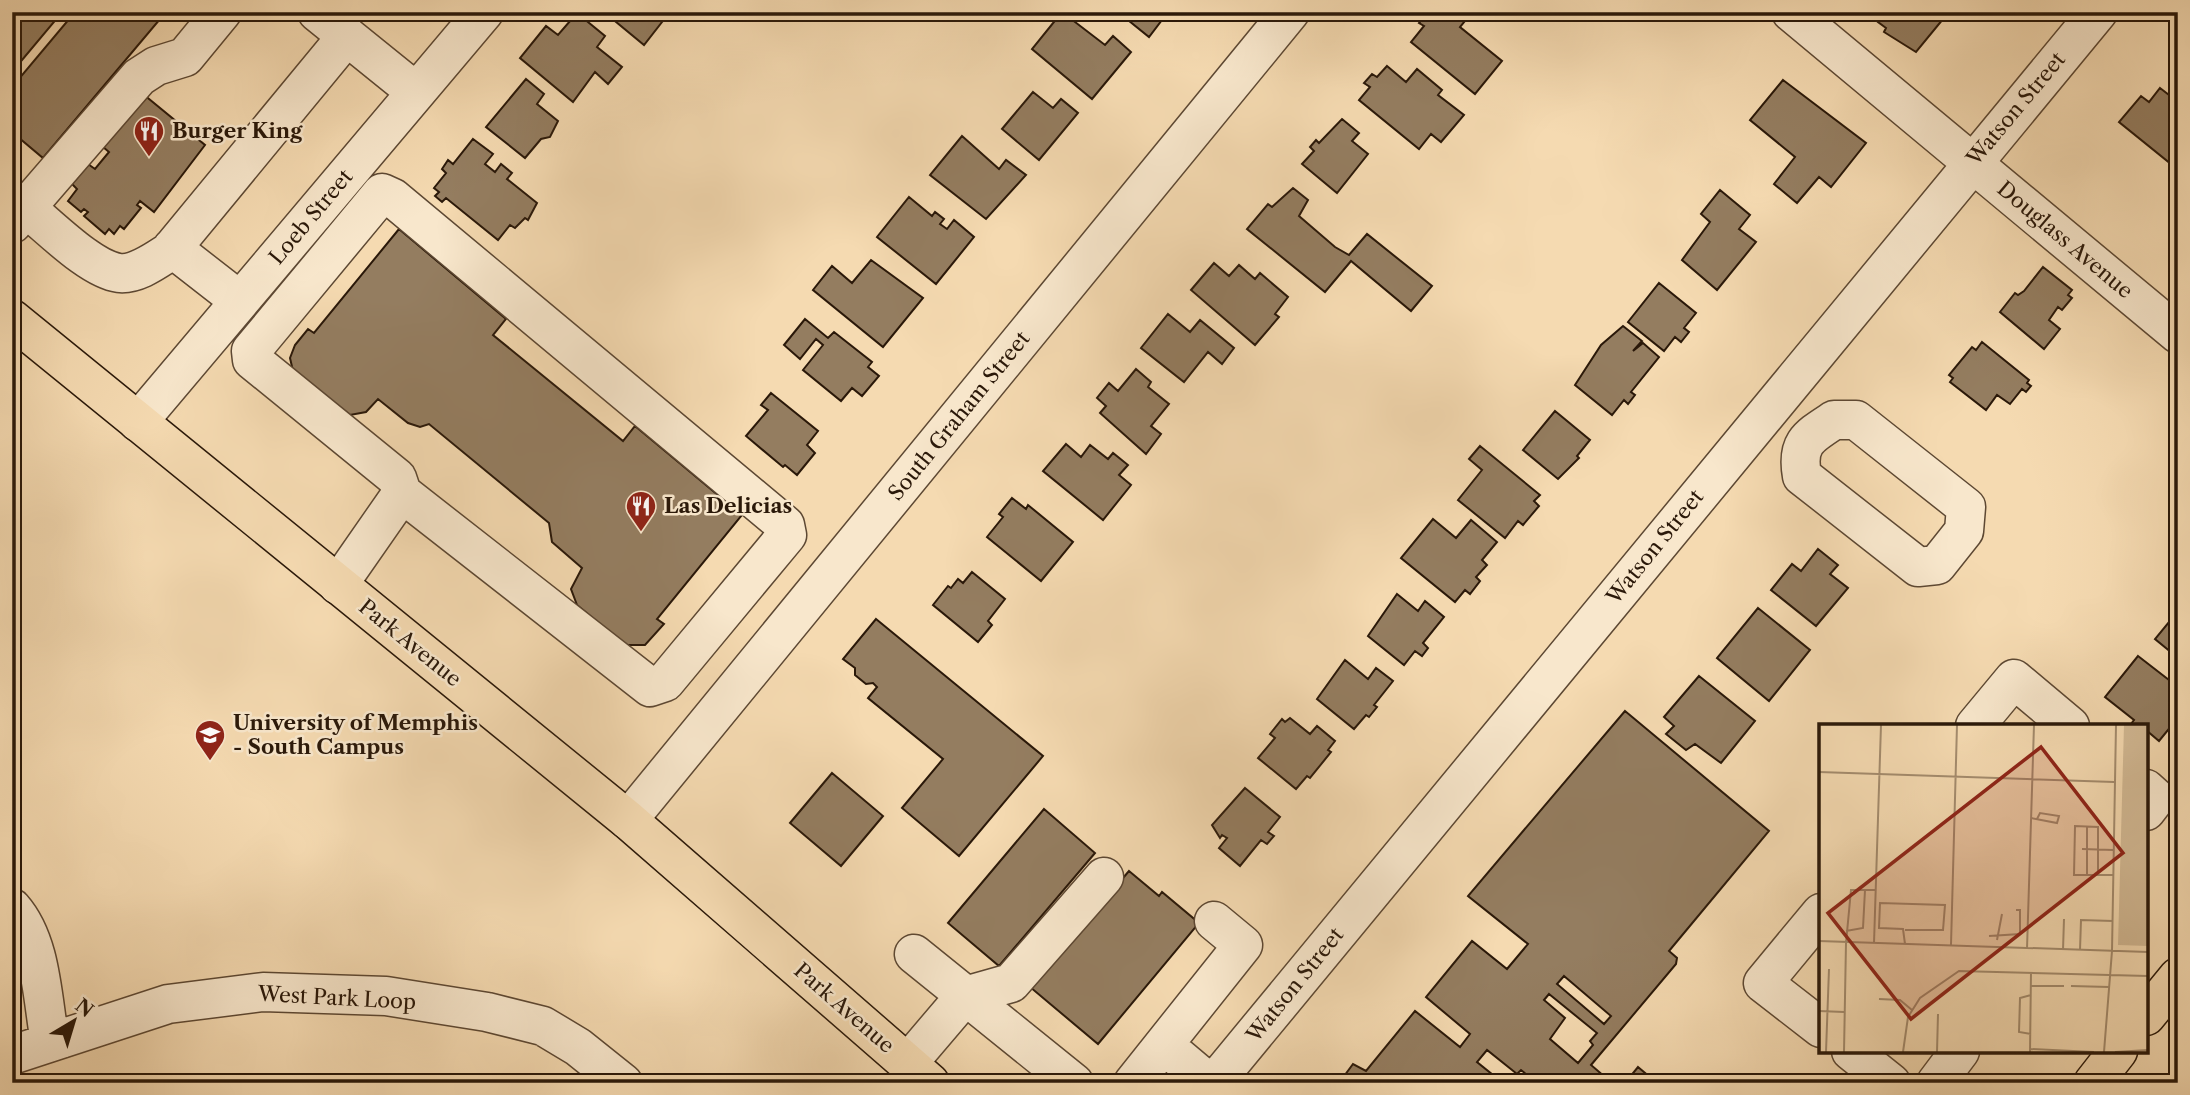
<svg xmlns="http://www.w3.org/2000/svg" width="2190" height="1095" font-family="'Libre Caslon Text',serif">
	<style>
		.building { fill: #947d60; stroke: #2a1809; stroke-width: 2; fill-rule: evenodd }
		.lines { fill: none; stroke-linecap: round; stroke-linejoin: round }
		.minor-casing { stroke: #5d4833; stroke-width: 41 }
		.major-casing { stroke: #2a1809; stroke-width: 41 }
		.minor { stroke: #f8e7cc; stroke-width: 38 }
		.major { stroke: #f5dab1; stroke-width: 38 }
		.labels { text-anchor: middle; stroke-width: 5; stroke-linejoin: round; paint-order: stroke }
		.street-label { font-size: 21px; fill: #2a1809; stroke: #f8e7cc }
		.poi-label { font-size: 21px; font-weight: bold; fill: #2a1809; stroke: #f8e7cc; text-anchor: start }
		.inset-road { fill: none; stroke: #a48c6e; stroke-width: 2 }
		.view { fill: #8f2418; fill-opacity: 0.15; stroke: #8f2418; stroke-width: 3.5 }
		.inset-edge { fill: none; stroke: #2a1809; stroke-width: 3.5 }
	</style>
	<rect width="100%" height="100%" fill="#f5dab1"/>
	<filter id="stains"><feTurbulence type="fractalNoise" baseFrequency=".00286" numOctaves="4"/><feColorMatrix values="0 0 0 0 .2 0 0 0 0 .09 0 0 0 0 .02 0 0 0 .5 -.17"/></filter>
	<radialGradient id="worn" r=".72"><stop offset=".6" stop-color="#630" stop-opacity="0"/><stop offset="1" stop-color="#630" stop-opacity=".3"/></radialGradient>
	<path class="building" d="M 12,12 L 54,12 L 59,16 L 12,72 Z
		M 75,12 L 166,12 L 43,158 L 12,132 L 12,87 Z
		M 604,12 L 660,12 L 664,15 L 659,20 L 662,22 L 644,45 Z
		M 1062,12 L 1105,45 L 1113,36 L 1131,52 L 1092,99 L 1032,49 Z
		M 1118,12 L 1168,12 L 1149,37 Z
		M 1428,12 L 1454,12 L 1465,21 L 1460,27 L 1502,61 L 1475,94 L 1411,42 L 1424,26 L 1419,23 Z
		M 1886,12 L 1947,12 L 1948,13 L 1916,52 L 1884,32 L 1886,28 L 1878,22 Z
		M 577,13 L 605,36 L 597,47 L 622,67 L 608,84 L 595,72 L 573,102 L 520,58 L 546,26 L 558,35 Z
		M 1387,66 L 1406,82 L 1417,69 L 1442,90 L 1438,95 L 1464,115 L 1441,142 L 1431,134 L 1419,149 L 1359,100 L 1370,87 L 1364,83 L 1372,74 L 1377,77 Z
		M 526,79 L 544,94 L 537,104 L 558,121 L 550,137 L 541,139 L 525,158 L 486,127 Z
		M 1783,80 L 1866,143 L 1831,187 L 1819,177 L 1797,203 L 1774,184 L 1795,157 L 1750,120 Z
		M 2160,88 L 2178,102 L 2178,156 L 2171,164 L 2119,122 L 2141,96 L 2149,102 Z
		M 1033,92 L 1053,108 L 1061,99 L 1078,113 L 1039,160 L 1002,129 Z
		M 143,94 L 205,145 L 154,212 L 140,201 L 137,205 L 141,208 L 124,229 L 120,226 L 114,234 L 109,229 L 105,234 L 84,216 L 88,212 L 84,209 L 81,212 L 68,201 L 77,189 L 72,184 L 88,164 L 95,169 L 109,152 L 102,146 Z
		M 1342,119 L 1359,133 L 1352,141 L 1368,154 L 1337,193 L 1302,164 L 1314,151 L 1310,147 L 1316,140 L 1319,143 Z
		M 962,136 L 999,169 L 1006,160 L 1026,175 L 986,219 L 930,175 Z
		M 473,139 L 493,154 L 485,164 L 495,172 L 501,164 L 512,173 L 507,179 L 537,203 L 528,220 L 525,218 L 515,228 L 510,225 L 498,240 L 446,198 L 442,202 L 435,196 L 439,192 L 434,188 L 446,173 L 442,169 L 448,160 L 453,164 Z
		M 1293,188 L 1308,200 L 1299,216 L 1335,247 L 1349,255 L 1367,234 L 1432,286 L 1411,311 L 1351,261 L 1325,292 L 1247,229 L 1268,204 L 1272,207 Z
		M 1720,190 L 1750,215 L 1739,229 L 1756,242 L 1717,290 L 1682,260 L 1710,222 L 1701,214 Z
		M 909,197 L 932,216 L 935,212 L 944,219 L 940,224 L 947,229 L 954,220 L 974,237 L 936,284 L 877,237 Z
		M 399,229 L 506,319 L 493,335 L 623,441 L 635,426 L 742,515 L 657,619 L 664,624 L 645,645 L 625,645 L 577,605 L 571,589 L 582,568 L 552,542 L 549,523 L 429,424 L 420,427 L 408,423 L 378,399 L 366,412 L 350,415 L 293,371 L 290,358 L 295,345 L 308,329 L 314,333 Z
		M 871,260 L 923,298 L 883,347 L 813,290 L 832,266 L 852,283 Z
		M 1214,263 L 1229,276 L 1239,265 L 1255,279 L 1260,273 L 1288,297 L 1275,314 L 1279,317 L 1255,345 L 1191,290 Z
		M 2043,267 L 2072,290 L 2068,295 L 2072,298 L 2062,310 L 2058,307 L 2049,320 L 2060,329 L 2044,349 L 2000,312 L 2015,293 L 2018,295 L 2024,291 Z
		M 1659,283 L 1696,313 L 1684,328 L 1689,332 L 1681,342 L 1675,337 L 1664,351 L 1628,322 Z
		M 1168,314 L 1190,332 L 1200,320 L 1234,348 L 1222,364 L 1208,352 L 1184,382 L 1141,348 Z
		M 805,319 L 828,338 L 834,332 L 872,362 L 868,367 L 879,376 L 862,396 L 852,388 L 841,401 L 803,370 L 823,345 L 816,339 L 800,359 L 784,345 Z
		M 1623,326 L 1642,341 L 1633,351 L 1643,343 L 1659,357 L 1631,392 L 1635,395 L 1628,404 L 1624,400 L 1612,415 L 1575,385 L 1601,345 Z
		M 1982,342 L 2029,380 L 2027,383 L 2031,386 L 2026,392 L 2022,389 L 2010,404 L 1997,395 L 1986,410 L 1950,382 L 1953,378 L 1949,375 L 1972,347 L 1976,350 Z
		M 1136,369 L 1151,382 L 1148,387 L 1169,404 L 1151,426 L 1161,434 L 1146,454 L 1100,413 L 1106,406 L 1097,398 L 1109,383 L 1118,391 Z
		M 771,393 L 818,431 L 807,445 L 815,453 L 797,475 L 785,465 L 783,467 L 746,436 L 768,410 L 761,405 Z
		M 1555,411 L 1590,440 L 1577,456 L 1579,458 L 1558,479 L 1523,450 Z
		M 1066,444 L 1081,457 L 1090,445 L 1108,459 L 1113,453 L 1128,465 L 1119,475 L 1131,485 L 1103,520 L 1043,471 Z
		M 1480,446 L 1540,495 L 1534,501 L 1539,506 L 1523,525 L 1518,521 L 1505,538 L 1458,500 L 1482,470 L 1469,459 Z
		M 1012,498 L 1026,509 L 1028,505 L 1073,542 L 1041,581 L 987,537 L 1003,517 L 999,514 Z
		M 1433,519 L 1456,538 L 1471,520 L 1497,542 L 1482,560 L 1487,565 L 1476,577 L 1480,581 L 1470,594 L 1465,590 L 1455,602 L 1401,558 Z
		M 1818,549 L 1838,565 L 1830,574 L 1848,588 L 1816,626 L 1771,590 L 1792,564 L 1801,571 Z
		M 972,572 L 1005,599 L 988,621 L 992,625 L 978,642 L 933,605 L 948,586 L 951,588 L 958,579 L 963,583 Z
		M 1397,594 L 1418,611 L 1425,601 L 1444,617 L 1423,643 L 1428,648 L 1422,656 L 1415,651 L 1404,665 L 1368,636 Z
		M 1758,608 L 1810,650 L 1769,701 L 1717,658 Z
		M 2178,611 L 2178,658 L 2155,639 Z
		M 876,619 L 1043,756 L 959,856 L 902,808 L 943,759 L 868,698 L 877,687 L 873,683 L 866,684 L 855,675 L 855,668 L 843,659 Z
		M 2138,656 L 2178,687 L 2178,726 L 2176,729 L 2172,725 L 2159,741 L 2146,730 L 2146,726 L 2131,724 L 2134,720 L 2105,697 Z
		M 1345,660 L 1368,679 L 1376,668 L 1393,681 L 1374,705 L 1377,707 L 1369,717 L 1366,715 L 1354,729 L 1317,699 Z
		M 1699,676 L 1755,721 L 1721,763 L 1695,744 L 1686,750 L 1666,734 L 1674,726 L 1664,717 Z
		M 1625,711 L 1769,831 L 1669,951 L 1677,958 L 1676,964 L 1591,1065 L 1612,1083 L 1537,1083 L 1521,1070 L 1517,1074 L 1487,1050 L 1477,1062 L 1503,1083 L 1339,1083 L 1353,1064 L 1366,1071 L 1415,1011 L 1460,1047 L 1470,1034 L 1426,997 L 1472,941 L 1507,969 L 1528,944 L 1468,896 ZM 1564,976 L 1611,1016 L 1604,1024 L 1557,984 ZM 1549,994 L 1597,1033 L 1590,1041 L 1593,1045 L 1578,1063 L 1550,1039 L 1565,1018 L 1544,1000 Z
		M 1290,718 L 1310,734 L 1317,726 L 1335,741 L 1328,750 L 1331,752 L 1310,778 L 1307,776 L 1296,789 L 1258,758 L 1275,738 L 1270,734 L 1282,719 L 1285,722 Z
		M 832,773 L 883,816 L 841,866 L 790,823 Z
		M 1245,788 L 1280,817 L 1268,832 L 1274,836 L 1267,844 L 1261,840 L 1240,866 L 1219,848 L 1227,838 L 1222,835 L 1220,838 L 1212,825 Z
		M 1044,809 L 1095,853 L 999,966 L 948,923 Z
		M 1129,871 L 1159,896 L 1162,892 L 1199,923 L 1098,1044 L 1030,987 Z
		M 1638,1067 L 1651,1078 L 1647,1083 L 1625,1083 Z"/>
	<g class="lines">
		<g class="minor-casing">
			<path id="minor" d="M 317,12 L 416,92
				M 1791,12 L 2178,334
				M 26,208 C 49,226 90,269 119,273 C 136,275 155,261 169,252 L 347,36
				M 12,224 L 139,77 L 156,66 L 185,57 L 222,12
				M 172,248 L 240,301
				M 1834,420 L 1856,420 L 1966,507 L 1964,531 L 1937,565 L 1918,567 L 1802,476 C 1796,443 1808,437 1834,420 Z
				M 138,422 L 484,12
				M 338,585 L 402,493 L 397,478 L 252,360 L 251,351 L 382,193 L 393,198 L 785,525 L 787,535 L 665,682 L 650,687 L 402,493
				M 1975,726 L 2014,679 L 2070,726
				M 2146,789 L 2156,798 L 2146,811
				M 628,820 L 1290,12
				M 12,908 C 42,942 42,998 50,1042
				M 1821,913 L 1763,983 L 1821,1028
				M 914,954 L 1074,1083
				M 1164,1045 L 1209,1083
				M 1851,1051 L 1891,1083
				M 12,1055 L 168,1004 L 263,992 L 386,996 L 487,1012 L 543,1026 L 578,1047 L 623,1083
				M 908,1063 L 965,996 L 1011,983 L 1104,877
				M 1133,1083 L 1243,945 L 1214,921
				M 1214,1083 L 2098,12
				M 1936,1083 L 1960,1051"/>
		</g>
		<g class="major-casing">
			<path id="major" d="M 12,319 L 628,820 L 930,1083
				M 2146,1016 L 2178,977
				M 2093,1083 L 2118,1051"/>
		</g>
		<use href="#minor" class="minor"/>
		<use href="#major" class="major"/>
	</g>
	<defs>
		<g id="restaurant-pin" transform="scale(1.575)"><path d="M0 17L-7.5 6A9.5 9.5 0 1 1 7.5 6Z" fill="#8f2418" stroke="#f8e7cc"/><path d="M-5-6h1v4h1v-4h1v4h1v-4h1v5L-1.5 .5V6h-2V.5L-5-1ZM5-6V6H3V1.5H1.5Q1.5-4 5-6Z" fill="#fff"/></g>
		<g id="university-pin" transform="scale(1.575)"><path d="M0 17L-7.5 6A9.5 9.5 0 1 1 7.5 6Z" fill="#8f2418" stroke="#f8e7cc"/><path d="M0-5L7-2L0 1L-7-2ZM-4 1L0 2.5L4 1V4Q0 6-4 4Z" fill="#fff"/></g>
	</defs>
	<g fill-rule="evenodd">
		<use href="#restaurant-pin" x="149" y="131"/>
		<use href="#restaurant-pin" x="641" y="506"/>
		<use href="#university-pin" x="210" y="735"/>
	</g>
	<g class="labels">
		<g class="street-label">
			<text transform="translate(2016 109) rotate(-50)" y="7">Watson Street</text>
			<text transform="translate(311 217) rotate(-50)" y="7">Loeb Street</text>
			<text transform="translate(2065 240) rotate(40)" y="7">Douglass Avenue</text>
			<text transform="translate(959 416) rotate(-51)" y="7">South Graham Street</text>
			<text transform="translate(1655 547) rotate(-51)" y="7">Watson Street</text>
			<text transform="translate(410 643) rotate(39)" y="7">Park Avenue</text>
			<text transform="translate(1295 985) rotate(-51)" y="7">Watson Street</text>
			<text transform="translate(337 998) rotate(3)" y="7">West Park Loop</text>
			<text transform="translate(844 1008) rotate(41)" y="7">Park Avenue</text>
		</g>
		<g class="poi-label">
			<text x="172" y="138">Burger King</text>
			<text x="664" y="513">Las Delicias</text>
			<text x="233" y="730">University of Memphis<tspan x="233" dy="24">- South Campus</tspan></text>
		</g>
	</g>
	<g transform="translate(1819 724)">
		<rect width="329" height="329" fill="#f5dab1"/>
		<path d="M 305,1 L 329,1 L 329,222 L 299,221 Z" fill="#d2b994"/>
		<path class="inset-road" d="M 0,48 L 295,58M 212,94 L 238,99 L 240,92 L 221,89 L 218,95M 263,125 L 294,126M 268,151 L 268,103M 279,151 L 279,103 L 256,102 L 255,151 L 294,151M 86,206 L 124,206 L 126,181 L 61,179 L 60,204 L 84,205 L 86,220M 27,207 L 44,204 L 46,166M 170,212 L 201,210 L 201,186 L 197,186M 178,216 L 183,190M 0,217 L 329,228M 27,219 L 32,166 L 57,166M 55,219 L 62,1M 132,221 L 138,1M 208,225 L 215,1M 244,226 L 245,195M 261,226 L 262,196 L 294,197M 293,227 L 297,1M 212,262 L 245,262M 252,262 L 290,263M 60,275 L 81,276 L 93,286M 0,287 L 25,288M 212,310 L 200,308 L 201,274 L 212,271M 211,325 L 275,328M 7,328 L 10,245M 25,328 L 27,219M 84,328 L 89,293 L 101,274 L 140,247 L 329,252M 118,328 L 119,290M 211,328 L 212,248M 285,328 L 293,227M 296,328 L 329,326"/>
		<path class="view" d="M 222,23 L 304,129 L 92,295 L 9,189 Z"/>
		<rect width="329" height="329" class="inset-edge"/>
	</g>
	<rect width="2190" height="1095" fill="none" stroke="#f5dab1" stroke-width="42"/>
	<rect x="14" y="14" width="2162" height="1067" fill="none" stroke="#2a1809" stroke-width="3.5"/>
	<rect x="21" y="21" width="2148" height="1053" fill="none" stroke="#2a1809" stroke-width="2"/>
	<g transform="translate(74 1021) rotate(38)" stroke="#f8e7cc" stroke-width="5" paint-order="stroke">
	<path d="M0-5L12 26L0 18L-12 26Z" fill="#2a1809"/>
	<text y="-10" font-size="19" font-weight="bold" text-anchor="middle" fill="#2a1809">N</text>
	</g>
	<rect width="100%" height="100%" filter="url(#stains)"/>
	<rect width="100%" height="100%" fill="url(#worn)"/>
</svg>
